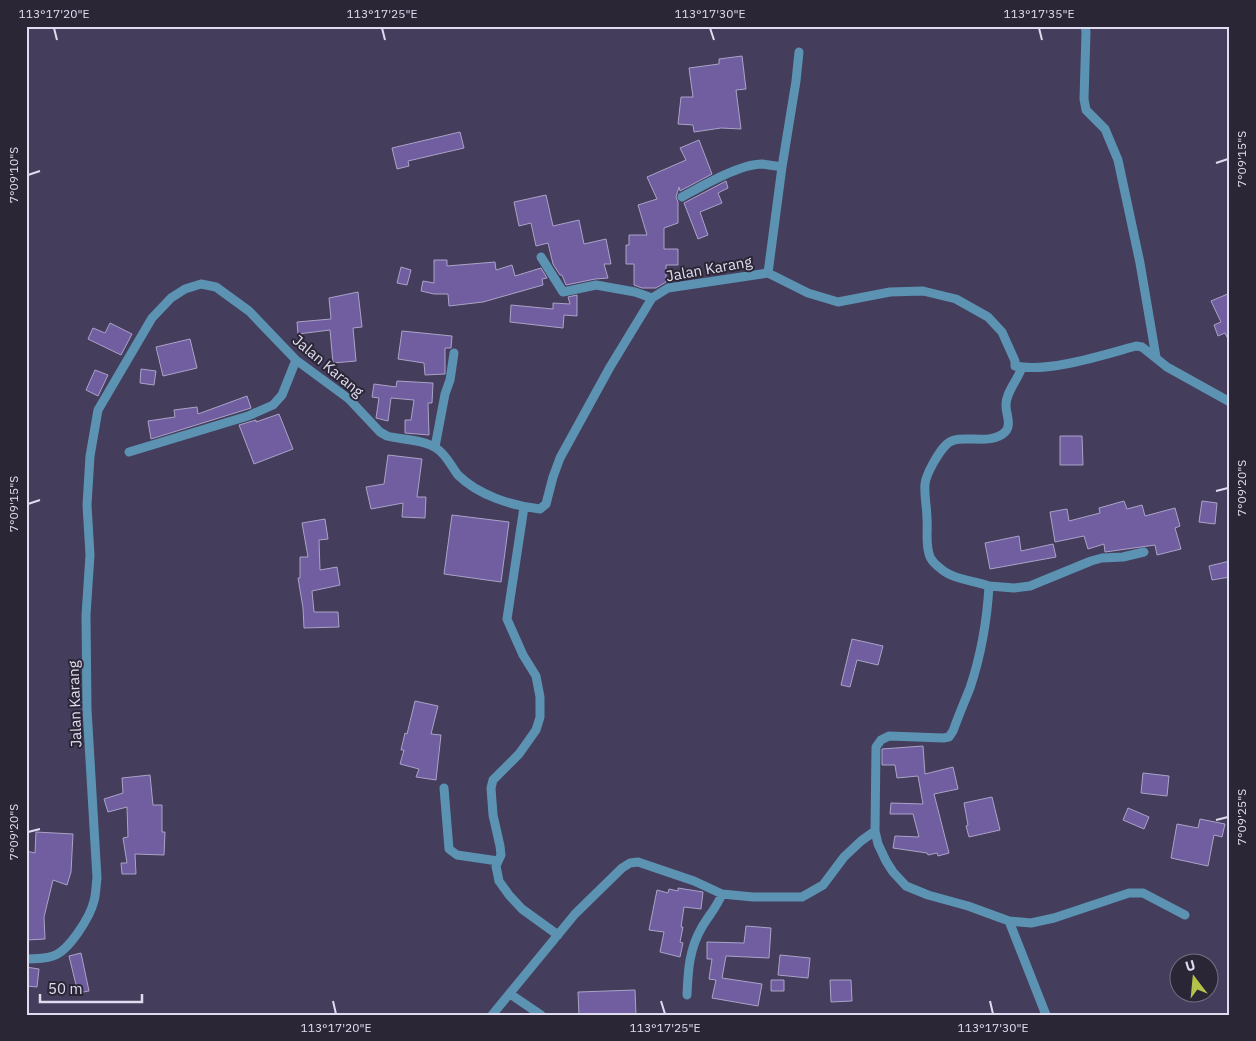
<svg xmlns="http://www.w3.org/2000/svg" width="1256" height="1041" font-family="'IBM Plex Sans',sans-serif">
	<style>
		.building { fill: #705ea0; stroke: #aba3c8 }
		.lines { fill: none; stroke-linecap: round; stroke-linejoin: round }
		.minor { stroke: #5d93b2; stroke-width: 9 }
		.ticks { fill: none; stroke: #e0dcf0; stroke-width: 2 }
		.labels { text-anchor: middle; stroke-width: 4; stroke-linejoin: round; paint-order: stroke }
		.street-label { font-size: 15px; fill: #e0dcf0; stroke: #2a2635 }
		.neatline { fill: none; stroke: #e0dcf0; stroke-width: 2 }
		.ticks-label { font-size: 12px; text-anchor: middle; fill: #e0dcf0 }
	</style>
	<rect width="100%" height="100%" fill="#443d5c"/>
	<!-- building -->
	<path class="building" d="M 742,56 L 746,89 L 736,90 L 741,129 L 721,128 L 694,132 L 693,125 L 678,124 L 681,97 L 693,97 L 689,68 L 719,64 L 719,59 Z
		M 460,132 L 464,148 L 408,161 L 409,166 L 397,169 L 392,148 Z
		M 699,140 L 712,174 L 680,191 L 679,187 L 676,197 L 678,202 L 678,223 L 664,228 L 664,249 L 678,249 L 678,265 L 666,265 L 666,282 L 656,288 L 642,288 L 634,285 L 634,264 L 626,264 L 626,245 L 629,245 L 629,235 L 647,235 L 638,205 L 657,199 L 647,177 L 686,160 L 680,148 Z
		M 726,181 L 728,188 L 718,193 L 722,203 L 700,212 L 708,235 L 698,239 L 684,203 Z
		M 546,195 L 553,226 L 579,220 L 584,244 L 606,239 L 611,264 L 604,264 L 608,278 L 595,279 L 566,285 L 562,275 L 560,275 L 553,264 L 548,243 L 536,246 L 531,223 L 519,226 L 514,202 Z
		M 434,260 L 447,260 L 447,266 L 495,262 L 496,270 L 512,265 L 515,276 L 541,268 L 547,278 L 542,279 L 543,285 L 483,302 L 449,306 L 448,294 L 434,294 L 421,291 L 423,281 L 434,283 Z
		M 401,267 L 411,270 L 407,285 L 397,283 Z
		M 358,292 L 362,327 L 353,328 L 356,361 L 333,363 L 330,330 L 298,334 L 297,322 L 331,319 L 329,298 Z
		M 1230,293 L 1230,343 L 1225,333 L 1218,336 L 1214,325 L 1221,322 L 1211,301 Z
		M 577,295 L 577,316 L 564,315 L 563,328 L 510,322 L 511,305 L 553,309 L 553,303 L 570,304 L 568,297 Z
		M 110,323 L 132,334 L 121,355 L 88,339 L 93,328 L 105,333 Z
		M 402,331 L 452,336 L 451,348 L 445,348 L 445,374 L 425,375 L 424,363 L 398,359 Z
		M 190,339 L 197,368 L 163,376 L 156,347 Z
		M 141,369 L 156,371 L 154,385 L 140,383 Z
		M 95,370 L 108,375 L 98,396 L 86,390 Z
		M 397,381 L 433,383 L 432,403 L 428,403 L 429,435 L 405,433 L 405,420 L 411,420 L 414,400 L 391,398 L 388,421 L 376,418 L 379,398 L 372,397 L 374,384 L 396,387 Z
		M 247,396 L 251,408 L 151,439 L 148,421 L 175,417 L 174,410 L 197,407 L 198,414 Z
		M 279,414 L 293,449 L 254,464 L 239,425 L 256,420 L 256,422 Z
		M 1060,436 L 1082,436 L 1083,465 L 1060,465 Z
		M 388,455 L 422,459 L 417,497 L 426,497 L 425,518 L 402,517 L 403,503 L 371,509 L 366,487 L 384,484 Z
		M 1124,501 L 1127,509 L 1142,505 L 1145,516 L 1175,508 L 1180,526 L 1175,528 L 1181,549 L 1157,555 L 1155,545 L 1105,552 L 1104,544 L 1088,549 L 1084,536 L 1055,542 L 1050,512 L 1067,509 L 1069,521 L 1100,513 L 1099,508 Z
		M 1202,501 L 1217,503 L 1215,524 L 1199,522 Z
		M 452,515 L 509,522 L 501,582 L 444,574 Z
		M 325,519 L 328,539 L 319,540 L 320,570 L 337,567 L 340,585 L 312,591 L 314,612 L 338,612 L 339,627 L 304,628 L 303,608 L 298,578 L 300,578 L 300,557 L 308,557 L 302,523 Z
		M 1019,536 L 1021,551 L 1053,544 L 1056,557 L 990,569 L 985,543 Z
		M 1230,561 L 1230,577 L 1212,580 L 1209,566 Z
		M 852,639 L 883,646 L 878,665 L 857,660 L 850,687 L 841,685 Z
		M 415,701 L 438,706 L 431,734 L 441,735 L 436,780 L 416,777 L 419,769 L 400,764 L 404,750 L 401,750 L 405,733 L 407,734 Z
		M 923,746 L 925,774 L 953,767 L 958,789 L 934,794 L 949,853 L 938,856 L 937,853 L 928,855 L 927,853 L 893,848 L 895,836 L 919,837 L 913,814 L 890,814 L 891,803 L 923,804 L 918,776 L 897,778 L 895,765 L 882,765 L 882,749 Z
		M 1143,773 L 1169,776 L 1167,796 L 1141,793 Z
		M 150,775 L 153,805 L 162,805 L 162,832 L 165,832 L 164,855 L 135,854 L 136,874 L 122,874 L 121,863 L 127,863 L 123,838 L 128,837 L 127,807 L 108,812 L 104,799 L 123,793 L 122,778 Z
		M 992,797 L 1000,830 L 969,837 L 966,826 L 968,825 L 964,803 Z
		M 1128,808 L 1149,817 L 1144,829 L 1123,820 Z
		M 1200,819 L 1225,824 L 1222,837 L 1214,835 L 1208,866 L 1171,858 L 1177,824 L 1198,828 Z
		M 36,832 L 73,834 L 71,872 L 67,885 L 53,880 L 44,917 L 45,939 L 26,940 L 26,851 L 35,853 Z
		M 678,888 L 703,892 L 701,909 L 684,907 L 681,927 L 683,927 L 680,942 L 683,943 L 680,957 L 660,952 L 664,932 L 649,930 L 657,890 L 668,893 L 669,889 L 678,891 Z
		M 746,926 L 771,928 L 769,958 L 726,956 L 722,978 L 762,984 L 758,1006 L 712,998 L 716,980 L 709,979 L 712,959 L 707,959 L 707,942 L 744,943 Z
		M 81,953 L 89,991 L 78,993 L 69,956 Z
		M 780,955 L 810,958 L 808,978 L 778,975 Z
		M 26,967 L 39,969 L 37,987 L 26,986 Z
		M 771,980 L 784,980 L 784,991 L 771,991 Z
		M 830,980 L 851,980 L 852,1001 L 831,1002 Z
		M 635,990 L 636,1015 L 579,1015 L 578,992 Z"/>
	<g class="lines">
		<!-- minor -->
		<path class="minor" d="M 1085,26 L 1086,32 L 1084,99 L 1086,110 L 1105,129 L 1118,160 L 1140,263 L 1156,357
			M 682,197 C 702,186 740,164 762,164 C 769,165 776,166 782,167
			M 541,257 L 563,292 L 596,285 L 635,292 L 652,298
			M 768,273 L 782,167 L 796,81 L 799,52
			M 1022,367 C 1018,380 1005,393 1006,406 C 1006,414 1012,425 1005,432 C 990,447 960,432 947,444 C 939,451 926,474 925,484 C 924,495 927,508 927,519 C 928,532 925,544 930,557 C 932,561 936,565 940,568 C 953,580 973,580 989,586 C 987,621 981,655 970,688 C 964,703 958,717 953,731 L 949,737 L 943,738 L 889,736 L 881,740 L 876,747 L 875,831 L 878,844 L 886,861 L 893,872 L 906,886 L 928,895 L 968,906 L 1009,921 L 1031,923 L 1054,918 L 1129,893 L 1143,893 L 1185,915
			M 435,447 L 445,394 L 450,380 L 454,353
			M 129,452 L 248,416 L 273,405 L 282,395 L 296,360
			M 524,507 L 507,619 L 523,655 L 536,676 L 540,697 L 540,717 L 536,730 L 519,754 L 493,780 L 491,788 L 493,815 L 500,846 L 501,855 L 496,866 L 499,881 L 509,895 L 522,909 L 558,935
			M 989,586 L 1014,588 L 1030,586 L 1091,561 L 1102,558 L 1123,557 L 1144,552
			M 444,788 L 449,849 L 457,855 L 498,861
			M 1009,921 L 1046,1015
			M 26,959 C 35,959 44,959 53,956 C 69,951 90,917 94,901 C 96,894 96,885 97,878 L 87,709 L 86,615 L 90,555 L 87,505 L 90,456 L 98,410 L 152,318 L 171,298 L 185,289 L 201,284 L 216,287 L 249,311 L 296,360 L 349,399 L 380,432 L 387,436 C 402,440 422,439 436,448 C 446,454 451,466 458,475 C 478,495 512,506 540,509 L 546,504 L 553,477 L 560,458 L 610,367 L 652,298 L 668,288 L 768,273 L 808,293 L 838,302 L 890,292 L 923,291 L 956,299 L 988,317 L 1002,332 L 1015,361 L 1015,366 C 1048,373 1103,355 1136,346 L 1142,347 L 1167,367 L 1230,402
			M 510,994 L 541,1015
			M 687,995 C 688,971 689,949 702,927 C 709,915 717,907 722,894
			M 492,1015 L 575,914 L 622,868 L 630,863 L 638,862 L 694,881 L 722,894 L 753,897 L 802,897 L 823,885 L 844,857 L 861,841 L 875,831"/>
	</g>
	<!-- ticks -->
	<path class="ticks" d="M 54,28 L 57,40M 382,28 L 385,40M 710,28 L 714,40M 1039,28 L 1042,40M 1216,163 L 1228,159M 28,175 L 40,171M 1216,491 L 1228,488M 28,504 L 40,500M 1216,820 L 1228,817M 28,832 L 40,829M 333,1001 L 336,1014M 661,1001 L 665,1014M 990,1001 L 993,1014"/>
	<g class="labels">
		<!-- street labels -->
		<g class="street-label">
			<text transform="translate(709 269) rotate(-10)" y="5">Jalan Karang</text>
			<text transform="translate(328 366) rotate(40)" y="5">Jalan Karang</text>
			<text transform="translate(75 704) rotate(-92)" y="5">Jalan Karang</text>
		</g>
	</g>
	<!-- border -->
	<rect width="1256" height="1041" fill="none" stroke="#2a2635" stroke-width="55"/>
	<!-- north arrow -->
	<g transform="translate(1194 978) rotate(344)"><circle r="24" fill="#2a2635" stroke="#736f80"/>
	<path d="M0-4L9 19L0 12L-9 19Z" fill="#b5c24a"/>
	<text y="-8" font-size="14" font-weight="bold" text-anchor="middle" fill="#e0dcf0">U</text>
	</g>
	<!-- scale -->
	<path d="M40 994v8h102v-8" fill="none" stroke="#e0dcf0" stroke-width="2.5"/>
	<text x="48" y="994" font-size="15" fill="#e0dcf0" stroke="#2a2635" stroke-width="4" paint-order="stroke">50 m</text>
	<rect x="28" y="28" width="1200" height="986" class="neatline"/>
	<g class="ticks-label">
		<text x="54" y="18">113°17'20"E</text>
		<text x="382" y="18">113°17'25"E</text>
		<text x="710" y="18">113°17'30"E</text>
		<text x="1039" y="18">113°17'35"E</text>
		<text transform="translate(1242 159) rotate(-90)" y="4">7°09'15"S</text>
		<text transform="translate(14 175) rotate(-90)" y="4">7°09'10"S</text>
		<text transform="translate(1242 488) rotate(-90)" y="4">7°09'20"S</text>
		<text transform="translate(14 504) rotate(-90)" y="4">7°09'15"S</text>
		<text transform="translate(1242 817) rotate(-90)" y="4">7°09'25"S</text>
		<text transform="translate(14 832) rotate(-90)" y="4">7°09'20"S</text>
		<text x="336" y="1032">113°17'20"E</text>
		<text x="665" y="1032">113°17'25"E</text>
		<text x="993" y="1032">113°17'30"E</text>
	</g>
</svg>
